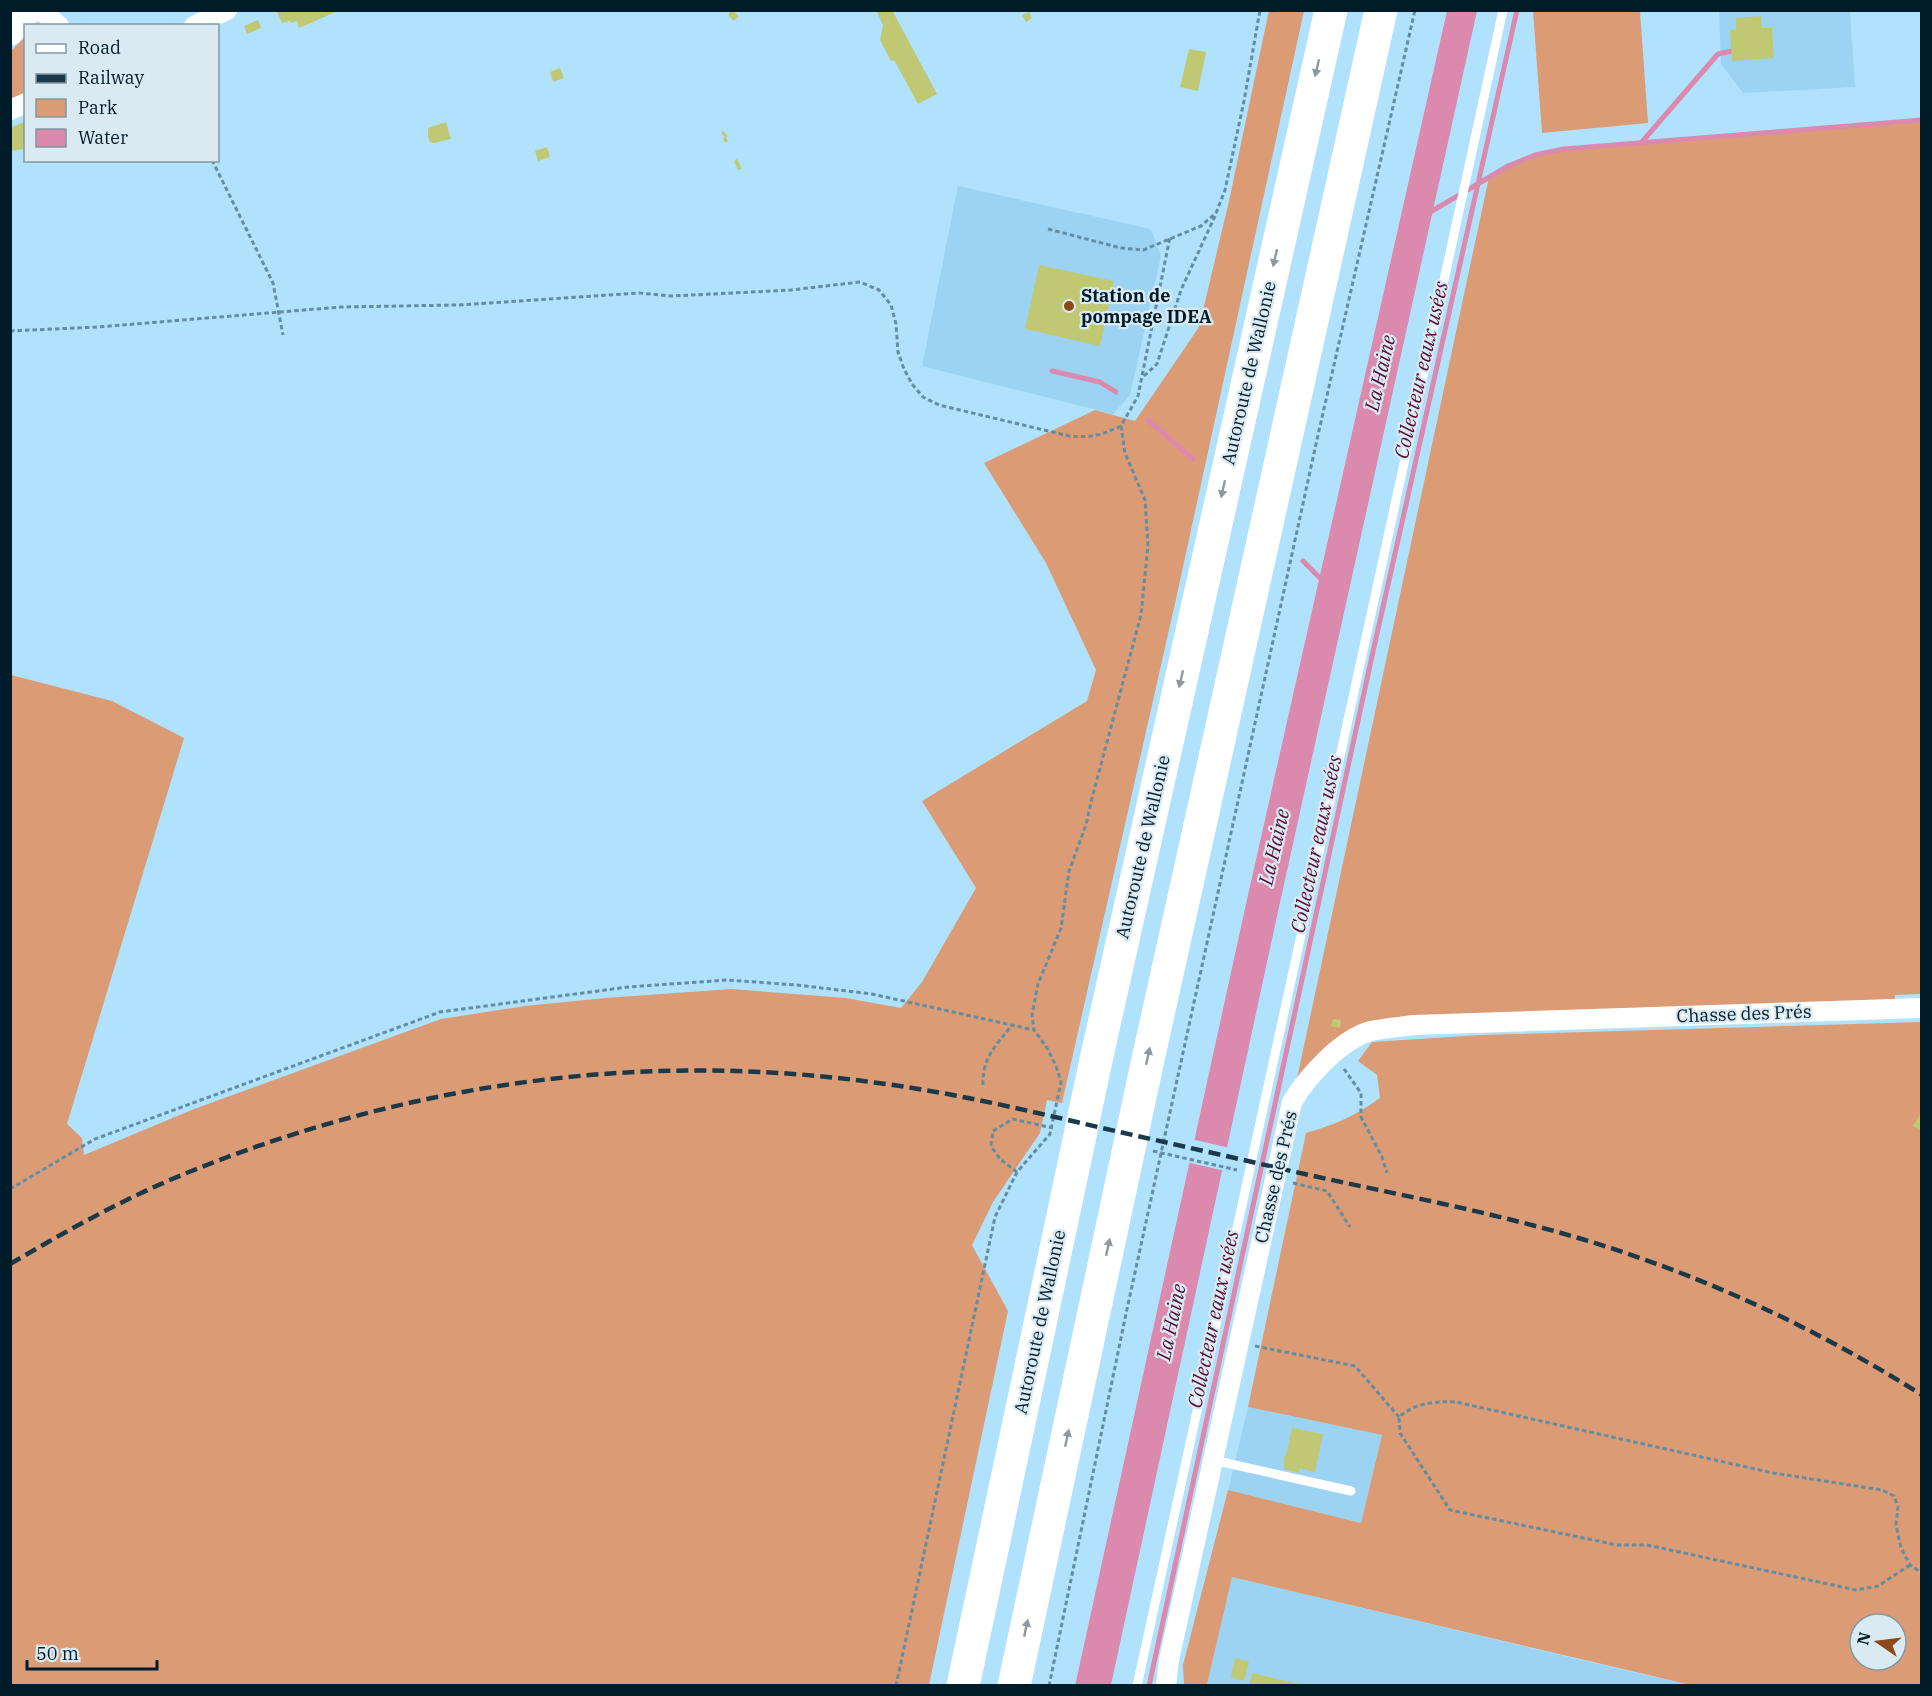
<svg xmlns="http://www.w3.org/2000/svg" width="1932" height="1696" font-family="'IBM Plex Serif',serif">
	<style>
		.built { fill: #9dd3f2 }
		.green { fill: #db9c75; fill-rule: evenodd }
		.water { fill: #db89ac }
		.pier { fill: #b0e2fe }
		.lines { fill: none; stroke-linecap: round; stroke-linejoin: round }
		.stream { stroke: #db89ac; stroke-width: 5 }
		.building { fill: #c1c873 }
		.path { stroke: #648da2; stroke-width: 3; stroke-dasharray: 4.5 3; stroke-linecap: butt }
		.service { stroke: #fff; stroke-width: 9 }
		.minor { stroke: #fff; stroke-width: 20 }
		.secondary { stroke: #fff; stroke-width: 27 }
		.motorway { stroke: #fff; stroke-width: 33 }
		.rail { stroke: #1b3949; stroke-width: 4.5; stroke-dasharray: 12 6; stroke-linecap: butt }
		.oneway { fill: #8d999f }
		.poi-dot { fill: #8c4a18; stroke: #daeaf3; stroke-width: 2 }
		.labels { text-anchor: middle; stroke-width: 4.5; stroke-linejoin: round; paint-order: stroke }
		.poi-label { font-size: 18px; font-weight: bold; fill: #011c29; stroke: #daeaf3; text-anchor: start }
		.street-label { font-size: 18px; fill: #011c29; stroke: #daeaf3 }
		.water-label { font-size: 20px; font-style: italic; fill: #560c34; stroke: #daeaf3 }
	</style>
	<rect width="100%" height="100%" fill="#b0e2fe"/>
	<!-- built -->
	<path class="built" d="M 1719,11 L 1850,11 L 1855,87 L 1743,93 L 1721,64 Z
		M 958,186 L 1151,229 L 1161,256 L 1130,395 L 1113,414 L 922,366 Z
		M 1248,1407 L 1382,1435 L 1361,1523 L 1228,1491 Z
		M 1232,1577 L 1623,1670 L 1691,1685 L 1207,1686 Z"/>
	<!-- green -->
	<path class="green" d="M 1269,10 L 1304,11 L 1176,599 L 1062,1103 L 1047,1100 L 1040,1133 L 993,1202 L 972,1245 L 1008,1311 L 929,1685 L 11,1685 L 11,675 L 112,701 L 184,738 L 67,1124 L 82,1138 L 84,1155 L 194,1109 L 441,1019 L 525,1006 L 605,998 L 731,989 L 846,998 L 901,1008 L 922,982 L 976,888 L 922,801 L 1087,701 L 1096,670 L 1046,563 L 984,463 L 1095,410 L 1135,421 L 1199,327 L 1229,201 Z
		M 1533,11 L 1640,11 L 1648,123 L 1542,133 Z
		M 25,37 L 25,96 L 11,103 L 11,51 Z
		M 1921,120 L 1921,994 L 1895,995 L 1895,1009 L 1369,1032 L 1292,1102 L 1489,177 C 1514,163 1537,155 1564,149 Z
		M 1921,1022 L 1921,1685 L 1691,1685 L 1232,1577 L 1207,1685 L 1184,1685 L 1183,1665 L 1228,1490 L 1361,1523 L 1382,1435 L 1248,1407 L 1306,1133 C 1334,1125 1357,1115 1380,1098 L 1377,1075 L 1358,1061 L 1372,1042 L 1480,1035 ZM 1860,1624 L 1896,1624 L 1896,1660 L 1860,1660 Z"/>
	<!-- water -->
	<path class="water" d="M 1447,11 L 1477,11 L 1277,916 L 1111,1685 L 1075,1686 L 1246,904 Z"/>
	<!-- pier -->
	<path class="pier" d="M 1191,1139 L 1230,1148 L 1225,1171 L 1186,1162 Z"/>
	<g class="lines">
		<!-- stream -->
		<path class="stream" d="M 1641,143 L 1718,54 L 1732,51
			M 1427,214 L 1508,166 L 1535,155 L 1564,149 L 1922,120
			M 1052,371 L 1100,382 L 1116,392
			M 1148,420 L 1193,459
			M 1303,561 L 1323,581
			M 1149,1686 L 1372,656 L 1517,10"/>
	</g>
	<!-- building -->
	<path class="building" d="M 280,10 L 340,10 L 299,28 L 297,21 L 291,23 L 290,21 L 282,23 L 277,12 Z
		M 733,10 L 739,17 L 733,21 L 728,14 Z
		M 876,10 L 892,10 L 937,94 L 918,104 L 894,60 L 891,61 L 880,40 L 883,25 Z
		M 1029,12 L 1032,18 L 1026,22 L 1022,15 Z
		M 1761,16 L 1762,28 L 1772,28 L 1774,58 L 1732,61 L 1730,30 L 1736,29 L 1736,18 Z
		M 258,20 L 261,28 L 247,34 L 244,26 Z
		M 1189,49 L 1206,52 L 1198,91 L 1180,87 Z
		M 560,68 L 564,78 L 553,82 L 550,72 Z
		M 26,121 L 26,149 L 10,151 L 10,128 Z
		M 446,122 L 451,139 L 434,143 L 430,142 L 428,137 L 435,135 L 428,137 L 428,128 Z
		M 723,131 L 728,136 L 726,137 L 728,141 L 725,143 L 723,138 L 725,137 L 721,133 Z
		M 547,147 L 550,157 L 538,161 L 535,151 Z
		M 737,159 L 742,169 L 738,170 L 734,161 Z
		M 1039,265 L 1114,281 L 1100,346 L 1025,329 Z
		M 1333,1019 L 1341,1020 L 1340,1028 L 1331,1026 Z
		M 1922,1111 L 1922,1131 L 1913,1126 Z
		M 1292,1428 L 1323,1434 L 1315,1472 L 1300,1468 L 1299,1473 L 1284,1469 L 1284,1456 L 1286,1456 Z
		M 1235,1658 L 1249,1662 L 1244,1681 L 1231,1677 Z
		M 1252,1673 L 1304,1685 L 1304,1686 L 1249,1686 Z"/>
	<g class="lines">
		<!-- path -->
		<path class="path" d="M 212,160 L 273,283 L 283,335
			M 1048,229 L 1121,248 L 1143,250 L 1201,226 L 1216,213 L 1225,190 L 1244,101 L 1260,10
			M 10,331 L 98,327 L 341,307 L 458,305 L 639,293 L 672,296 L 791,290 L 860,282 L 879,290 L 891,305 L 896,324 L 898,352 L 904,369 L 912,384 L 923,397 L 939,405 L 1069,436 C 1091,438 1102,435 1121,426
			M 1144,376 L 1157,364 L 1181,290 L 1215,216
			M 1344,1069 L 1361,1093 L 1361,1117 L 1382,1157 L 1387,1173
			M 983,1085 C 982,1057 996,1046 1012,1025
			M 1153,1151 L 1237,1170
			M 1017,1172 L 1000,1159 L 991,1146 L 993,1131 L 1013,1119 L 1053,1128
			M 1293,1183 L 1327,1191 L 1350,1227
			M 10,1189 L 95,1139 L 440,1012 L 628,987 L 727,980 L 797,985 L 872,994 L 1034,1030
			M 1255,1346 L 1355,1366 L 1399,1417
			M 1910,1565 L 1878,1586 L 1856,1590 L 1647,1545 L 1617,1545 L 1450,1510 L 1400,1433 L 1399,1417 C 1415,1403 1435,1401 1456,1402 L 1773,1473 L 1882,1490 L 1894,1496 L 1898,1507 L 1896,1525 L 1901,1548 L 1910,1565 L 1922,1573
			M 896,1686 L 995,1217 L 1017,1172 L 1050,1134 L 1061,1082 L 1056,1066 L 1047,1048 L 1034,1030 L 1032,1015 L 1038,984 L 1061,928 L 1069,871 L 1086,825 L 1092,798 L 1141,615 L 1148,545 L 1145,500 L 1125,453 L 1121,426 L 1138,396 L 1170,237
			M 1049,1686 L 1127,1309 L 1318,435 L 1415,10"/>
		<!-- service -->
		<path class="service" d="M 1213,1460 L 1351,1491
			M 1137,1686 L 1503,10"/>
		<!-- minor -->
		<path class="minor" d="M 41,10 L 59,26
			M 194,26 L 227,10
			M 10,110 L 26,103
			M 1166,1686 L 1169,1660 L 1292,1102 C 1307,1077 1341,1039 1371,1031 C 1385,1028 1400,1027 1414,1025 L 1922,1008"/>
		<!-- secondary -->
		<path class="secondary" d="M 10,32 L 29,10"/>
		<!-- motorway -->
		<path class="motorway" d="M 963,1686 L 1098,1051 L 1331,10
			M 1014,1686 L 1147,1064 L 1381,10"/>
		<!-- rail -->
		<path class="rail" d="M 10,1264 C 68,1230 127,1197 189,1172 C 409,1083 643,1050 878,1083 C 948,1092 1017,1108 1085,1124 C 1154,1140 1223,1155 1291,1171 C 1389,1193 1489,1211 1585,1240 C 1704,1276 1816,1328 1922,1395"/>
	</g>
	<!-- one-way arrows -->
	<defs><path id="oneway-solid" d="M-6-.8H1V-3.2L6.5 0L1 3.2V.8H-6Z" transform="scale(1.5)"/></defs>
	<g class="oneway">
		<use href="#oneway-solid" transform="translate(1317 68) rotate(103)"/>
		<use href="#oneway-solid" transform="translate(1275 258) rotate(103)"/>
		<use href="#oneway-solid" transform="translate(1223 489) rotate(103)"/>
		<use href="#oneway-solid" transform="translate(1181 679) rotate(103)"/>
		<use href="#oneway-solid" transform="translate(1148 1056) rotate(-78)"/>
		<use href="#oneway-solid" transform="translate(1108 1247) rotate(-78)"/>
		<use href="#oneway-solid" transform="translate(1067 1438) rotate(-78)"/>
		<use href="#oneway-solid" transform="translate(1026 1628) rotate(-78)"/>
	</g>
	<!-- markers -->
	<circle class="poi-dot" cx="1069" cy="306" r="6"/>
	<g class="labels">
		<!-- poi labels -->
		<g class="poi-label">
			<text x="1081" y="302">Station de<tspan x="1081" dy="21">pompage IDEA</tspan></text>
		</g>
		<!-- street labels -->
		<g class="street-label">
			<text transform="translate(1249 373) rotate(-77)" y="6">Autoroute de Wallonie</text>
			<text transform="translate(1143 847) rotate(-77)" y="6">Autoroute de Wallonie</text>
			<text transform="translate(1744 1014) rotate(-2)" y="6">Chasse des Prés</text>
			<text transform="translate(1276 1177) rotate(-77)" y="6">Chasse des Prés</text>
			<text transform="translate(1040 1322) rotate(-78)" y="6">Autoroute de Wallonie</text>
		</g>
		<!-- water labels -->
		<g class="water-label">
			<text transform="translate(1421 370) rotate(-77)" y="7">Collecteur eaux usées</text>
			<text transform="translate(1380 373) rotate(-77)" y="7">La Haine</text>
			<text transform="translate(1316 844) rotate(-78)" y="7">Collecteur eaux usées</text>
			<text transform="translate(1274 847) rotate(-77)" y="7">La Haine</text>
			<text transform="translate(1213 1319) rotate(-78)" y="7">Collecteur eaux usées</text>
			<text transform="translate(1171 1322) rotate(-78)" y="7">La Haine</text>
		</g>
	</g>
	<!-- border -->
	<rect width="1932" height="1696" fill="none" stroke="#011c29" stroke-width="24"/>
	<!-- legend -->
	<rect x="24" y="24" width="195" height="138" fill="#daeaf3" stroke="#8398a2" stroke-width="1.5"/>
	<rect x="36" y="44" width="30" height="9" fill="#ffffff" stroke="#8398a2" stroke-width="1.5"/>
	<text x="78" y="54" font-size="18" fill="#011c29">Road</text>
	<rect x="36" y="74" width="30" height="9" fill="#1b3949" stroke="#8398a2" stroke-width="1.5"/>
	<text x="78" y="84" font-size="18" fill="#011c29">Railway</text>
	<rect x="36" y="99" width="30" height="18" fill="#db9c75" stroke="#8398a2" stroke-width="1.5"/>
	<text x="78" y="114" font-size="18" fill="#011c29">Park</text>
	<rect x="36" y="129" width="30" height="18" fill="#db89ac" stroke="#8398a2" stroke-width="1.5"/>
	<text x="78" y="144" font-size="18" fill="#011c29">Water</text>
	<!-- north arrow -->
	<g transform="translate(1878 1642) rotate(284)"><circle r="28" fill="#daeaf3" stroke="#8398a2" stroke-width="1.5"/>
	<path d="M0-4.5L10 22L0 15L-10 22Z" fill="#8c4a18"/>
	<text y="-9" font-size="16" font-weight="bold" text-anchor="middle" fill="#011c29">N</text>
	</g>
	<!-- scale -->
	<path d="M27 1660v9h130v-9" fill="none" stroke="#011c29" stroke-width="3"/>
	<text x="36" y="1660" font-size="18" fill="#011c29" stroke="#daeaf3" stroke-width="4.5" paint-order="stroke">50 m</text>
</svg>
